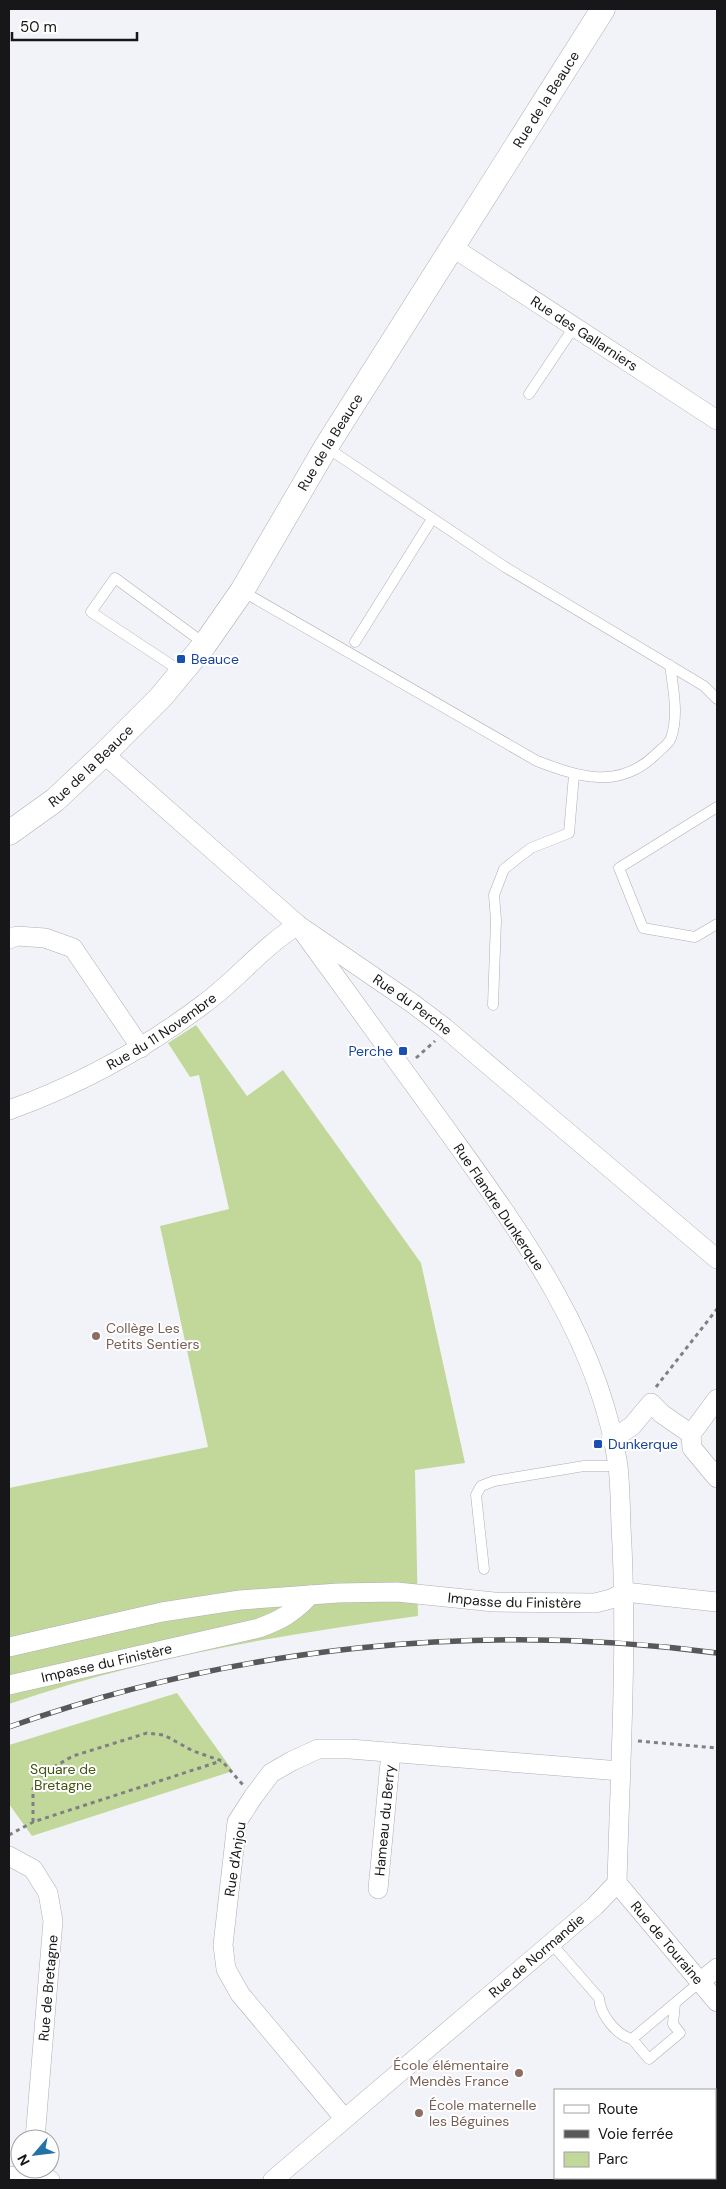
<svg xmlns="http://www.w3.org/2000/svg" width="726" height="2189" font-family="'DM Sans',sans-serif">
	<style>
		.green { fill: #c2d89b }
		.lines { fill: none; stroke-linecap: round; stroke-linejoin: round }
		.service-casing { stroke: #adafb4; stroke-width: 11 }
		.minor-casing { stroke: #adafb4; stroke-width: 20 }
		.tertiary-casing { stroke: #adafb4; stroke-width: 25 }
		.path { stroke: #808084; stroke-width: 3; stroke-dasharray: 4 4; stroke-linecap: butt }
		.service { stroke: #fff; stroke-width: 10 }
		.minor { stroke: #fff; stroke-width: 19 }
		.tertiary { stroke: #fff; stroke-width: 24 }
		.rail-casing { stroke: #58585b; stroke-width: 5.5 }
		.rail { stroke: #fff; stroke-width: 4; stroke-dasharray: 11; stroke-linecap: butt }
		.transit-dot { fill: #1a4fb4; stroke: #fff; stroke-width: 2 }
		.education-dot { fill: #8d6e63; stroke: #fff; stroke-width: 2 }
		.labels { text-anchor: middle; stroke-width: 4; stroke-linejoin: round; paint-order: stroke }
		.street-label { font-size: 14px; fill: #171719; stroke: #fff }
		.transit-label { font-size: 14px; fill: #164399; stroke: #fff; text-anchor: start }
		.education-label { font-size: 14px; fill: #785e54; stroke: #fff; text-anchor: start }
		.park-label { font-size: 14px; fill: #435611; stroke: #fff }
	</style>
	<rect width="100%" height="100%" fill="#f2f3f8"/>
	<!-- green -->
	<path class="green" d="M 196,1025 L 247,1096 L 283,1070 L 421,1263 L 465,1463 L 415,1470 L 418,1616 C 279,1635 142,1658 9,1704 L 9,1488 L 208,1447 L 160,1226 L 229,1209 L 199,1075 L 190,1077 L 168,1043 Z
		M 177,1693 L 233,1771 L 32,1836 L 9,1804 L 9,1745 Z"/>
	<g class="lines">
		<!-- service casing -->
		<g class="service-casing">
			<path id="service" d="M 529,394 L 574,327
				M 326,447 L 505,567 L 704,686 L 717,699
				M 242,591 L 537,761 C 579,777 619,790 655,755 C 660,750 669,744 671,738 C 679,715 673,688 670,665
				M 355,642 L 432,519
				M 182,672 L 91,612 L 115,578 L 205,644
				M 717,807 L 619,868 L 643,928 L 695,937 L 717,924
				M 493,1005 L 496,920 L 494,895 L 504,869 L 531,848 L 569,833 L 574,775
				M 484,1569 L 476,1495 L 481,1486 L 494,1481 L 584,1466 L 618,1466
				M 551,1943 L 599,1998 C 600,2014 616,2035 632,2039 L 700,1982
				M 632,2039 L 649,2059 L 680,2033 L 673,2024 L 675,2003"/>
		</g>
		<!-- minor casing -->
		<g class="minor-casing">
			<g id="minor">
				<path id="s1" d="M 452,247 L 717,420"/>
				<path id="s2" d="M 104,754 L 298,925 L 412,1003 L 445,1028 L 717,1259"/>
				<path d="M 9,939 L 17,936 L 45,938 L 73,948 L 141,1048"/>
				<path id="s3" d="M 9,1110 C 79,1085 146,1048 205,1003 C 238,979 263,946 298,925"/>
				<path d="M 717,1399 L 691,1434 L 692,1448 L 717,1478"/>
				<path d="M 611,1440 L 632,1426 L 651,1403 L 662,1414 L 691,1434"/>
				<path id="s4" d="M 9,1647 L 162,1612 L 240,1600 L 338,1593 L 397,1592 L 494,1602 L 595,1603 L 611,1599 L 624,1592 L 717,1602"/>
				<path id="s5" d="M 9,1685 L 259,1628 C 281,1620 295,1612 310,1595"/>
				<path d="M 9,1856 L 33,1869 L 48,1893 L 53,1921 L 35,2139"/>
				<path id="s6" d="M 617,1883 L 717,2002"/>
				<path id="s7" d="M 378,1889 L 391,1752"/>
				<path d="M 700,1982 L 717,1968"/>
				<path d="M 344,2118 L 240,1994 L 226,1969 L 223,1945 L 237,1822 L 253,1797 L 271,1773 L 292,1761 L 318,1749 L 350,1749 L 620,1771"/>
				<path d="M 9,2176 L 50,2180"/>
				<path id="s8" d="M 273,2180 L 595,1906 L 617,1883 C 620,1771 627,1658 622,1545 C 620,1519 621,1492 618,1466 C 600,1338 517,1228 444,1126 C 396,1059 347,992 298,925"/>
			</g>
		</g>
		<!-- tertiary casing -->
		<g class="tertiary-casing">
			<g id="tertiary">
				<path id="s9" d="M 9,833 L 55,800 L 104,754 L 161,697 L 205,644 L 242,591 L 326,447 L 603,9"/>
			</g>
		</g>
		<!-- path -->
		<path class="path" d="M 416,1058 L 435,1041
			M 656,1387 L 717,1309
			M 638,1741 L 717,1748
			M 33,1822 L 33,1789 L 43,1773 L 73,1756 L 147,1733 L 164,1735 L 193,1751 L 222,1761 L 243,1785
			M 9,1835 L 33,1822 L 221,1761"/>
		<!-- service -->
		<use href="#service" class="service"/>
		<!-- minor -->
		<use href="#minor" class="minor"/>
		<!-- tertiary -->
		<use href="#tertiary" class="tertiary"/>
		<!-- rail casing -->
		<g class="rail-casing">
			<path id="rail" d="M 9,1727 C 235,1647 479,1621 717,1653"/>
		</g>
		<!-- rail -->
		<use href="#rail" class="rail"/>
	</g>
	<!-- markers -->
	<g class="transit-dot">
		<rect x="176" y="654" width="10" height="10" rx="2.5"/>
		<rect x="398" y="1046" width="10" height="10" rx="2.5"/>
		<rect x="593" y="1439" width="10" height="10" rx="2.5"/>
	</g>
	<g class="education-dot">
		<circle cx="96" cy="1336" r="5"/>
		<circle cx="519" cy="2073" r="5"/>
		<circle cx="419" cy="2113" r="5"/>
	</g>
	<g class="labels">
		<!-- street labels -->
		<g class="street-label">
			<text dy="5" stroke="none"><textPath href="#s9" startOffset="916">Rue de la Beauce</textPath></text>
			<text dy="5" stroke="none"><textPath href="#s1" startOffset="158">Rue des Gallarniers</textPath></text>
			<text dy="5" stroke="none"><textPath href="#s9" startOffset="511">Rue de la Beauce</textPath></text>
			<text dy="5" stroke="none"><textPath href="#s9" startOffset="106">Rue de la Beauce</textPath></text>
			<text dy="5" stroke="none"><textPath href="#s2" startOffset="398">Rue du Perche</textPath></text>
			<text dy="5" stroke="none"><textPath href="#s3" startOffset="172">Rue du 11 Novembre</textPath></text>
			<text transform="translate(499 1207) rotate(56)" y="5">Rue Flandre Dunkerque</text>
			<text dy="5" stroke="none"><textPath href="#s4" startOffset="511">Impasse du Finistère</textPath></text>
			<text dy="5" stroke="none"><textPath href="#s5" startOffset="100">Impasse du Finistère</textPath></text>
			<text dy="5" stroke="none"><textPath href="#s7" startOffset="69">Hameau du Berry</textPath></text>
			<text transform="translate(235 1859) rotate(-81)" y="5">Rue d'Anjou</text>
			<text dy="5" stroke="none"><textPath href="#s6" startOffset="78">Rue de Touraine</textPath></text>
			<text dy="5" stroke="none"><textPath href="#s8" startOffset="346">Rue de Normandie</textPath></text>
			<text transform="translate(48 1988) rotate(-85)" y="5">Rue de Bretagne</text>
		</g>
		<!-- transit labels -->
		<g class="transit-label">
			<text x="191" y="664">Beauce</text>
			<text x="393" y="1056" text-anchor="end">Perche</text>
			<text x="608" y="1449">Dunkerque</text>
		</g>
		<!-- education labels -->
		<g class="education-label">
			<text x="106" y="1333">Collège Les<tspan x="106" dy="16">Petits Sentiers</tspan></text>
			<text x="509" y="2070" text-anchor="end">École élémentaire<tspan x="509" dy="16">Mendès France</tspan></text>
			<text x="429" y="2110">École maternelle<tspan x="429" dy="16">les Béguines</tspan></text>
		</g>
		<!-- park labels -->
		<g class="park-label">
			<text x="63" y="1774">Square de<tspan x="63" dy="16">Bretagne</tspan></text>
		</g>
	</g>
	<!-- border -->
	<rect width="726" height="2189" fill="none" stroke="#171719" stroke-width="20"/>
	<!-- legend -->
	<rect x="554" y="2089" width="162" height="90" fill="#ffffff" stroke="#a2a2a3"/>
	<rect x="564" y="2105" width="25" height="8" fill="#ffffff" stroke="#a2a2a3"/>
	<text x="598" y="2114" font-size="15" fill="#171719">Route</text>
	<rect x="564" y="2130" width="25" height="8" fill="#58585b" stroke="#a2a2a3"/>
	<text x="598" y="2139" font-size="15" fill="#171719">Voie ferrée</text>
	<rect x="564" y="2152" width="25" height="15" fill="#c2d89b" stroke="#a2a2a3"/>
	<text x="598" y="2164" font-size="15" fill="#171719">Parc</text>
	<!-- north arrow -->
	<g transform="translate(35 2154) rotate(242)"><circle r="24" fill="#ffffff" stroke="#a2a2a3"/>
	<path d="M0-4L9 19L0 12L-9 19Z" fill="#2374a5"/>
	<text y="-8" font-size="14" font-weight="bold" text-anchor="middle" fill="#171719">N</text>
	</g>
	<!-- scale -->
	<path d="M12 32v8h125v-8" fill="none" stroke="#171719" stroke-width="2.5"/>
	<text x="20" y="32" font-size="15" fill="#171719" stroke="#ffffff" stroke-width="4" paint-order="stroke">50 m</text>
</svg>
